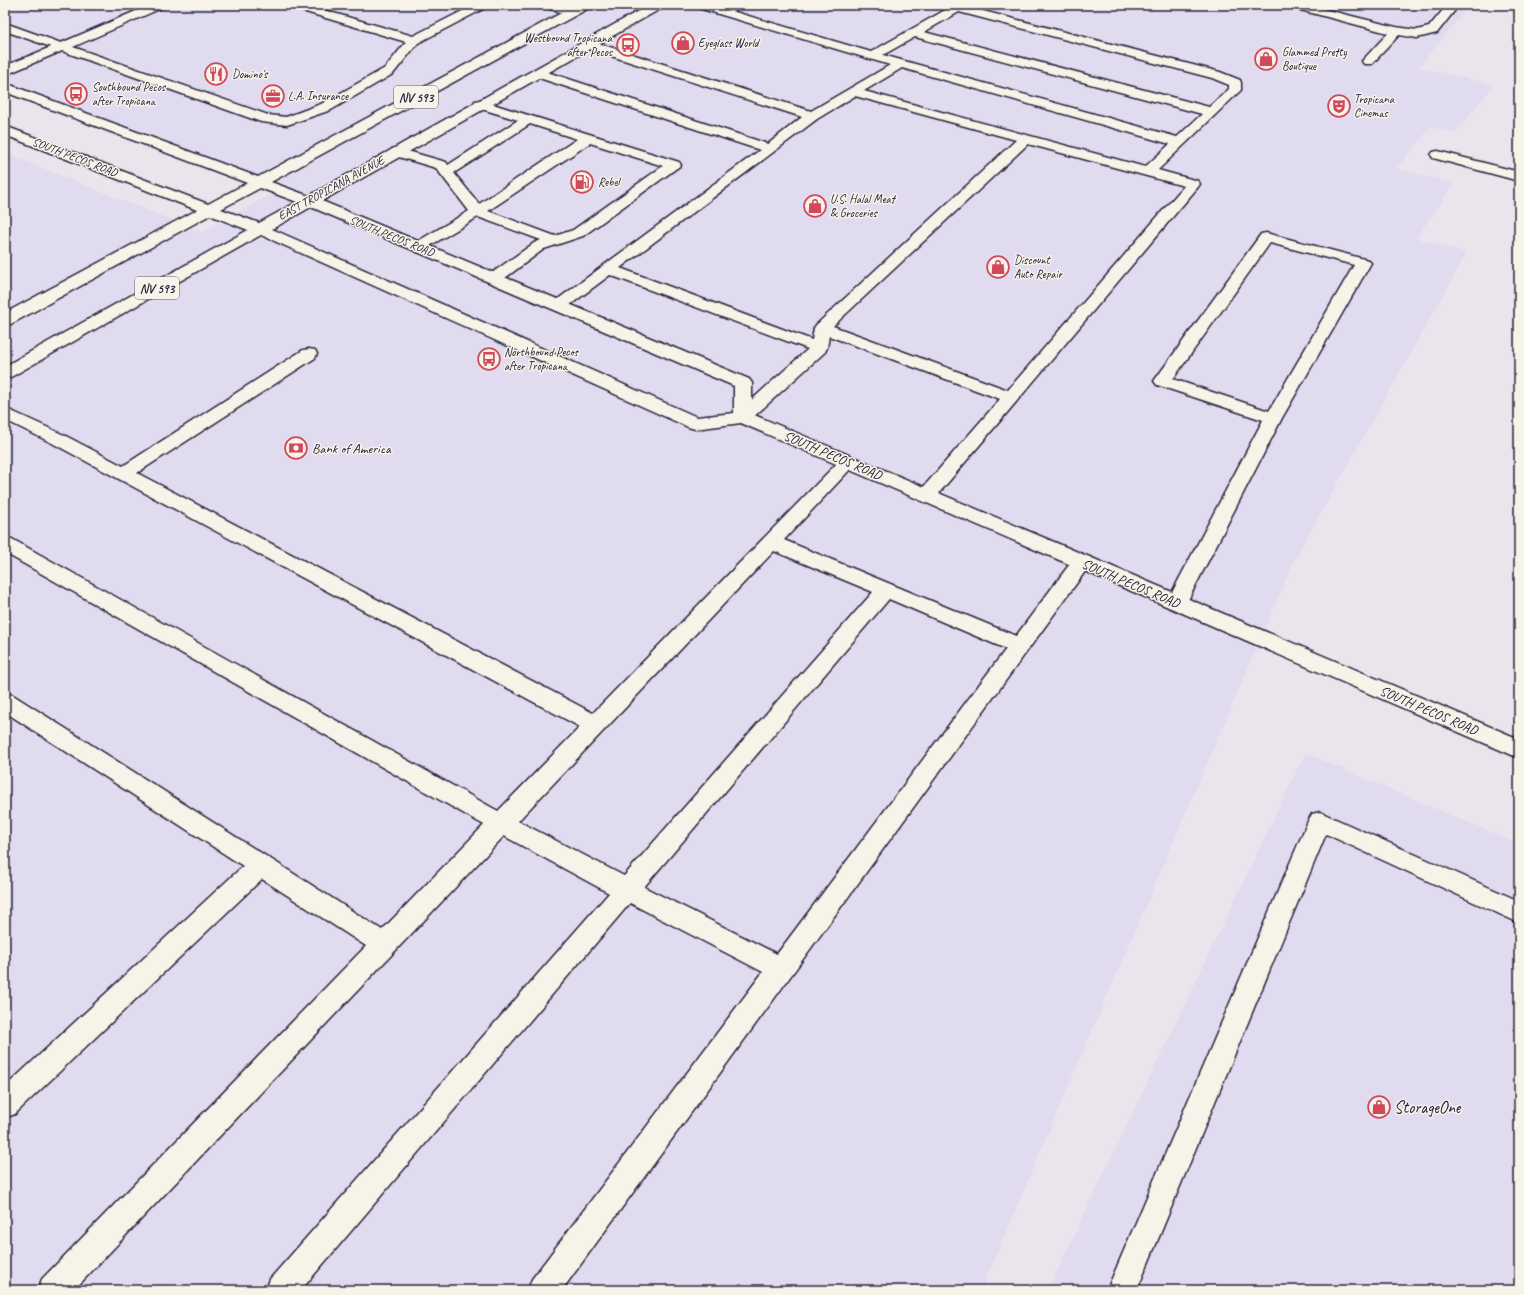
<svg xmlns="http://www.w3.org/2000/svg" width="1524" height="1295" font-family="Caveat,sans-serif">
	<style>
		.built { fill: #e1dbef }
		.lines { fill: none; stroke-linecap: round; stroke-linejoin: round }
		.lane-casing { stroke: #22223b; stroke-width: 3 }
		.street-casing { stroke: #22223b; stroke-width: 3 }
		.primary-casing { stroke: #22223b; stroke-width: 3 }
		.lane { fill: #f7f3e8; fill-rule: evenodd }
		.street { fill: #f7f3e8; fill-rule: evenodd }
		.primary { fill: #f7f3e8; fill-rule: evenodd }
		.labels { text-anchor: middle; stroke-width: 3; stroke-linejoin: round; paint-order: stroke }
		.far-poi-label { font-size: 12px; fill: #22223b; stroke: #f7f3e8; text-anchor: start }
		.far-street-label { font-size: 12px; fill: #22223b; stroke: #f7f3e8 }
		.shield { fill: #f7f3e8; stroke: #62616f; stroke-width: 1 }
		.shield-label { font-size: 13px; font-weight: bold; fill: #22223b }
		.poi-label { font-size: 14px; fill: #22223b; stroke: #f7f3e8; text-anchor: start }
		.street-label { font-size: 14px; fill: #22223b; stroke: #f7f3e8 }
		.near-poi-label { font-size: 17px; fill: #22223b; stroke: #f7f3e8; text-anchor: start }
	</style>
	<rect width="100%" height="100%" fill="#eae5ec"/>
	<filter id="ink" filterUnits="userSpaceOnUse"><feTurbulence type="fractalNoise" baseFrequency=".025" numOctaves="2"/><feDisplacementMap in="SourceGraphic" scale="8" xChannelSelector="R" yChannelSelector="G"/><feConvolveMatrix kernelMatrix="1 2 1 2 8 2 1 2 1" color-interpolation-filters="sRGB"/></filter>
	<g filter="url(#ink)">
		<!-- built -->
		<path class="built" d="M 5,5 L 1470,5 L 1419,67 L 1494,85 L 1455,133 L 1431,127 L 1397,168 L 1454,184 L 1416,238 L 1467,253 L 1294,561 L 981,1290 L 5,1290 L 5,153 L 202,232 L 280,189 L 5,87 Z
			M 1305,753 L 1519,844 L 1519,1290 L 1048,1290 Z"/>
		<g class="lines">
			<!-- lane casing -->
			<g class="lane-casing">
				<path id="lane" d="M 150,5 L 166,5 L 164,7 L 73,47 L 268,115 L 286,117 L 321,104 L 385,68 L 406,42 L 289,7 L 287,5 L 306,5 L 413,36 L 474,5 L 489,5 L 487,7 L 418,43 L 393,74 L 331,110 L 287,125 L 261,122 L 62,51 L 5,75 L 5,66 L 51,47 L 5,31 L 5,23 L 61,43 Z
					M 542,5 C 553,5 571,3 579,12 L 577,14 L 573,16 L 544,7 Z
					M 693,5 L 711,5 L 871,52 L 947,9 L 940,7 L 938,5 L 960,5 L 1220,72 L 1240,80 L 1241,83 L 1241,90 L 1158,170 L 1198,181 L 1200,184 L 1198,187 L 934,499 L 927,501 L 920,499 L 918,495 L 920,491 L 1000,399 L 829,336 L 827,348 L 825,352 L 749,421 L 743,422 L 737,421 L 734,417 L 737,413 L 808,349 L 610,275 L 566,308 L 560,310 L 554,308 L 552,305 L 554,302 L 760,150 L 533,76 L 531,73 L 533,70 L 541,70 L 768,144 L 802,117 L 583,47 L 581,44 L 583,41 L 591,41 L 811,111 L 890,65 L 695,7 ZM 959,12 L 1212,78 L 1229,85 L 1229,89 L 1209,107 L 924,32 ZM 915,37 L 1202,114 L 1177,137 L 883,55 ZM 902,68 L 1170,144 L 1145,167 L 864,91 ZM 855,96 L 1016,140 L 816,325 L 814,328 L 812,340 L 620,268 L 817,119 ZM 1028,144 L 1184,186 L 1008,390 L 833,326 Z
					M 1287,5 L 1307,5 L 1396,27 L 1417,30 L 1429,27 L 1447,5 L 1459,5 L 1437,33 L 1417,38 L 1399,35 L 1372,64 L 1364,64 L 1362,61 L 1388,33 L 1289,7 Z
					M 480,100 L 679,162 L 681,165 L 583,236 L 544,249 L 501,281 L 495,283 L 489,281 L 487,278 L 489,275 L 534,243 L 541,240 L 478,217 L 423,250 L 418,252 L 413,250 L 410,247 L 413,244 L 469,211 L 436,168 L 392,155 L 390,152 L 392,149 L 397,148 L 446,162 L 448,165 L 518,120 L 475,107 L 473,104 L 475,101 ZM 530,124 L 577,139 L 479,204 L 454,173 ZM 590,143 L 663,166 L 573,230 L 555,236 L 488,211 Z
					M 1266,233 L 1368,260 L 1371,263 L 1282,418 L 1187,602 L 1184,607 L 1177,609 L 1170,607 L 1167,602 L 1263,420 L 1157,385 L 1154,381 L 1261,234 ZM 1270,243 L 1354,265 L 1269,411 L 1173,379 Z
					M 309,349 L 315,350 L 317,354 L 315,358 L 137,473 L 593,713 L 842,458 L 848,456 L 854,458 L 857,462 L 784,540 L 1016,636 L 1075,557 L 1082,555 L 1089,557 L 1092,562 L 562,1290 L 528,1290 L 532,1279 L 763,972 L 630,903 L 301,1290 L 266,1290 L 270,1279 L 609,893 L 504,836 L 74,1290 L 38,1290 L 42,1279 L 366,946 L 262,879 L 15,1114 L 5,1118 L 5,1087 L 243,866 L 5,712 L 5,693 L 13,695 L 382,930 L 484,825 L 5,553 L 5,537 L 12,539 L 498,811 L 580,727 L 52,443 L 5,420 L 5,408 L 64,435 L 123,466 L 303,350 ZM 774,551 L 873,592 L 624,876 L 518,821 ZM 889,599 L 1006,649 L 777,954 L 644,887 Z
					M 1320,812 L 1519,901 L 1519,923 L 1326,834 L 1137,1290 L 1107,1290 L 1308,821 L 1312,814 Z"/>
			</g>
			<!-- street casing -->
			<g class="street-casing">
				<path id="street" d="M 1438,151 L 1519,172 L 1519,181 L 1433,158 L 1431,155 L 1433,152 Z"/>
			</g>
			<!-- primary casing -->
			<g class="primary-casing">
				<path id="primary" d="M 576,5 L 591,5 L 589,8 L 271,182 L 309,196 L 649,5 L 664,5 L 662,8 L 322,201 L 749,379 L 752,383 L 752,414 L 1519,739 L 1519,758 L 741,423 L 695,429 L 688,427 L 261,235 L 11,377 L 5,378 L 5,366 L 248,230 L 210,215 L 11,324 L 5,325 L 5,313 L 197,210 L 5,135 L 5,126 L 208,204 L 247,183 L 5,92 L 5,83 L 258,177 ZM 260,188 L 297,202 L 259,223 L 221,209 ZM 311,207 L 734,386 L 734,413 L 697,417 L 272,229 Z"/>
			</g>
			<!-- lane -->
			<use href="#lane" class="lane"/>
			<!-- street -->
			<use href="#street" class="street"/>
			<!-- primary -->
			<use href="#primary" class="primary"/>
		</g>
	</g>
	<!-- icons -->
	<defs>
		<g id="shop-ring" transform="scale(1.15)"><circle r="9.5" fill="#f7f3e8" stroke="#d1495b" stroke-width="1.5"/><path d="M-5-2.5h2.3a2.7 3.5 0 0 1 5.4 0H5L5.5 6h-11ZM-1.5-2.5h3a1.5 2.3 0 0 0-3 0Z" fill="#d1495b"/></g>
		<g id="bus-ring" transform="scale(1.15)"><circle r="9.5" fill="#f7f3e8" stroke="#d1495b" stroke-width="1.5"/><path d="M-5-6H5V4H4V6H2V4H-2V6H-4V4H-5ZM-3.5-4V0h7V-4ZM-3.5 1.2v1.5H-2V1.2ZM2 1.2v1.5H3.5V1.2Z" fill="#d1495b"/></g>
		<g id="restaurant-ring" transform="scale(1.15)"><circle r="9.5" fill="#f7f3e8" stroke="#d1495b" stroke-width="1.5"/><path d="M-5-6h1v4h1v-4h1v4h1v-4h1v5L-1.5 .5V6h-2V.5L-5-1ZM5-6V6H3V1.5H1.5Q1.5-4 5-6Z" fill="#d1495b"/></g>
		<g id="office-ring" transform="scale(1.15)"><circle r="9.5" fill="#f7f3e8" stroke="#d1495b" stroke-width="1.5"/><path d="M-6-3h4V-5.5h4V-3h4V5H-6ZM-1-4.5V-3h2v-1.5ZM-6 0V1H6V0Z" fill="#d1495b"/></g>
		<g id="theatre-ring" transform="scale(1.15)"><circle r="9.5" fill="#f7f3e8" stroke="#d1495b" stroke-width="1.5"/><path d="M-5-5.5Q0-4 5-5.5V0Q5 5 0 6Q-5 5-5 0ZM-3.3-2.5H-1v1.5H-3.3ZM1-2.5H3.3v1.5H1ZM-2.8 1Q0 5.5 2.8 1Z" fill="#d1495b"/></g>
		<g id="fuel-ring" transform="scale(1.15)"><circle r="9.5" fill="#f7f3e8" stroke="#d1495b" stroke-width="1.5"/><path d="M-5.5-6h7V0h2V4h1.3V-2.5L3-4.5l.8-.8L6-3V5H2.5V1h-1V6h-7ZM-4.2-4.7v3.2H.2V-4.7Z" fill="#d1495b"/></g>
		<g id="bank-ring" transform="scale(1.15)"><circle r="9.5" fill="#f7f3e8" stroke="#d1495b" stroke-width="1.5"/><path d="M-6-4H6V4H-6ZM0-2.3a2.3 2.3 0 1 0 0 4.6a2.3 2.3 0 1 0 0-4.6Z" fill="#d1495b"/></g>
	</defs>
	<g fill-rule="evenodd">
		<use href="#shop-ring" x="683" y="43"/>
		<use href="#bus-ring" x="628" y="45"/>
		<use href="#shop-ring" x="1266" y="59"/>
		<use href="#restaurant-ring" x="216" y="74"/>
		<use href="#bus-ring" x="76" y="94"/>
		<use href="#office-ring" x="273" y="96"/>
		<use href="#theatre-ring" x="1339" y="106"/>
		<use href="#fuel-ring" x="582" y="182"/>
		<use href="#shop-ring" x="815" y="206"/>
		<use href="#shop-ring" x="998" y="267"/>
		<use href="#bus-ring" x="489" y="359"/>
		<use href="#bank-ring" x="296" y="448"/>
		<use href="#shop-ring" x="1379" y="1107"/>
	</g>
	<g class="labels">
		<!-- far-poi labels -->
		<g class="far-poi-label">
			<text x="612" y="42" text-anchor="end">Westbound Tropicana<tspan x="612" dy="14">after Pecos</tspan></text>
			<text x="698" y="47">Eyeglass World</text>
			<text x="1282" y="56">Glammed Pretty<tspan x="1282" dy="14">Boutique</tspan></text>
			<text x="232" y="78">Domino's</text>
			<text x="92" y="91">Southbound Pecos<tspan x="92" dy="14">after Tropicana</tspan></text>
			<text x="288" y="100">L.A. Insurance</text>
			<text x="1354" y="103">Tropicana<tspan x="1354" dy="14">Cinemas</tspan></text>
			<text x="598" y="186">Rebel</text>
			<text x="830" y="203">U.S. Halal Meat<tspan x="830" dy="14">&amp; Groceries</tspan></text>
			<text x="1014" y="264">Discount<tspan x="1014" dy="14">Auto Repair</tspan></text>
			<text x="504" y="356">Northbound Pecos<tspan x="504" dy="14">after Tropicana</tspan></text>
		</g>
		<!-- far-street labels -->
		<g class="far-street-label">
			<text transform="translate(75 157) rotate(21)" y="4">SOUTH PECOS ROAD</text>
			<text transform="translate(331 188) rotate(-29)" y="4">EAST TROPICANA AVENUE</text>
			<text transform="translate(392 236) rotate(22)" y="4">SOUTH PECOS ROAD</text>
		</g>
		<!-- shield labels -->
		<g class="shield">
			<rect x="394" y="86" width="44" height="22" rx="3"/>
			<rect x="135" y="277" width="44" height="22" rx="3"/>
		</g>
		<g class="shield-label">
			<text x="416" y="102">NV 593</text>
			<text x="157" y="293">NV 593</text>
		</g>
		<!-- poi labels -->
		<g class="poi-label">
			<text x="312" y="453">Bank of America</text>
		</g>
		<!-- street labels -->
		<g class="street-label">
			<text transform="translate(833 455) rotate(23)" y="5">SOUTH PECOS ROAD</text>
			<text transform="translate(1131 583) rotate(23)" y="5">SOUTH PECOS ROAD</text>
			<text transform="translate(1429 710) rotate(23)" y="5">SOUTH PECOS ROAD</text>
		</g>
		<!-- near-poi labels -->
		<g class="near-poi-label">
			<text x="1394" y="1113">StorageOne</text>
		</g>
	</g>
	<!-- margin -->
	<rect width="1524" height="1295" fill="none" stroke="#f7f3e8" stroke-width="20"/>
	<rect x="10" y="10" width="1504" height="1275" fill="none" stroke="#22223b" stroke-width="1.5" filter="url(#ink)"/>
</svg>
